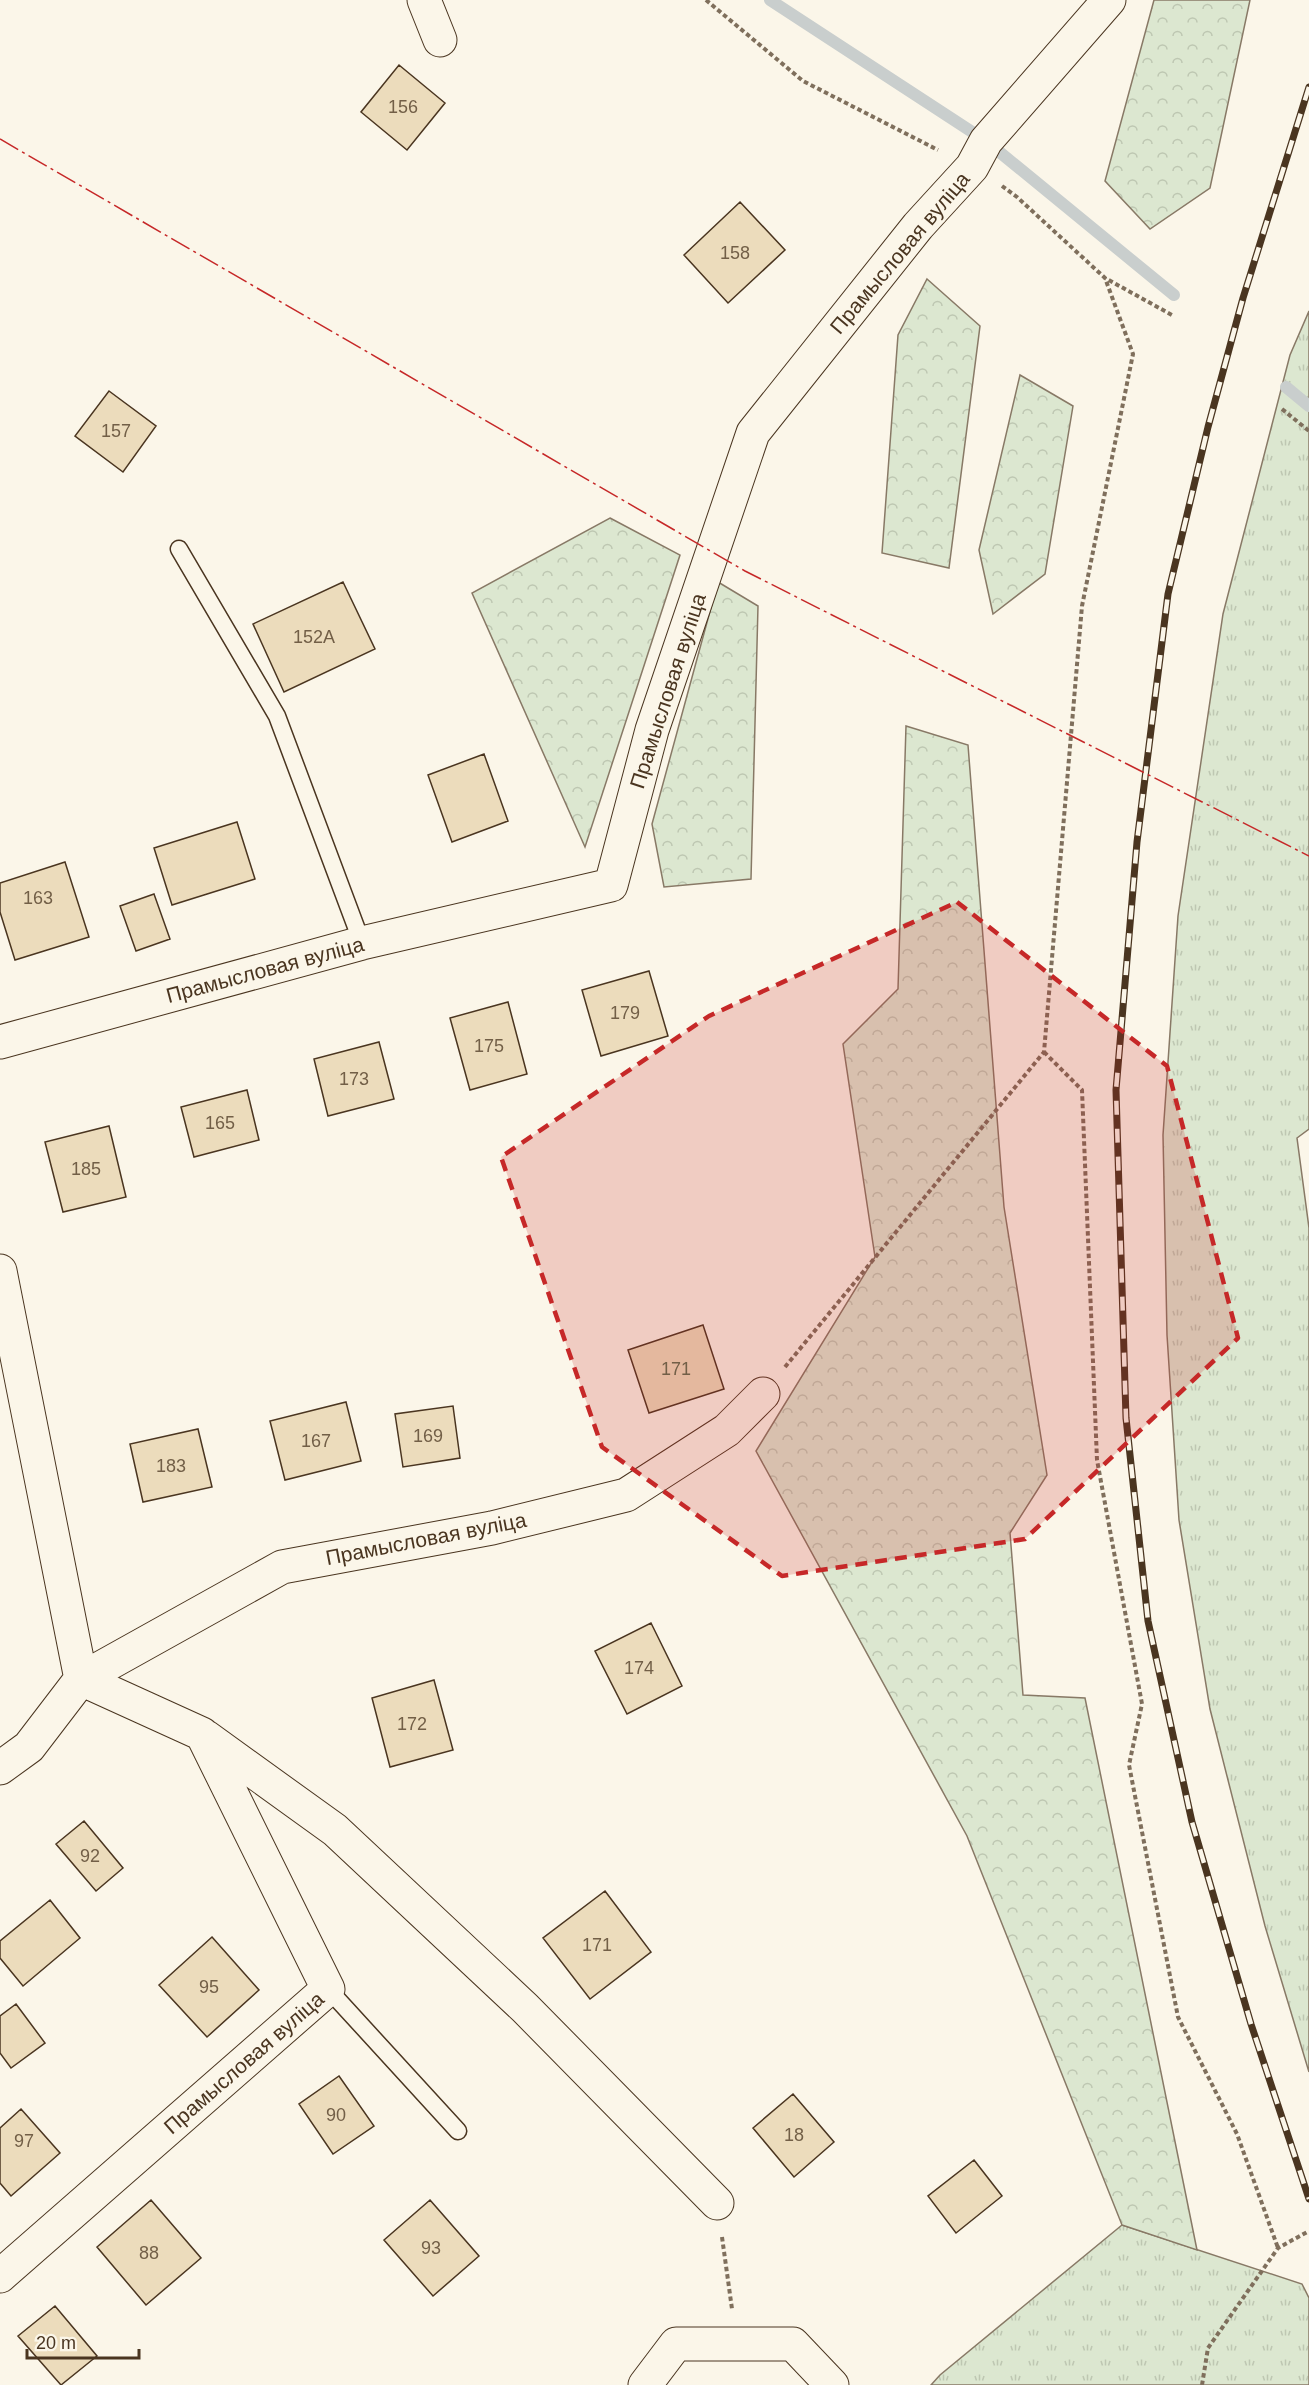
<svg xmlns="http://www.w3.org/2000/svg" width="1309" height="2385" font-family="Helvetica,sans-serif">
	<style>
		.grass { fill: url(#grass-tufts); stroke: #887966; stroke-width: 1.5 }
		.forest { fill: url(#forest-crowns); stroke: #887966; stroke-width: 1.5 }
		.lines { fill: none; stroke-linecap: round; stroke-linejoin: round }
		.stream { stroke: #c9cecd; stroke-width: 12 }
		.building { fill: #ecdcbc; stroke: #4a3520; stroke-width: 1.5 }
		.lane-casing { stroke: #4a3520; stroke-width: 19 }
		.street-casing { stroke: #4a3520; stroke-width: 35 }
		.path { stroke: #7f6f5c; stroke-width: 4; stroke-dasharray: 4.5 3; stroke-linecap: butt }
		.lane { stroke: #fbf6e9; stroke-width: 16 }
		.street { stroke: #fbf6e9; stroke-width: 33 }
		.rail-casing { stroke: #4a3520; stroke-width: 7 }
		.rail { stroke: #fbf6e9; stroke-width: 4.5; stroke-dasharray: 14; stroke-linecap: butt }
		.power { stroke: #c62828; stroke-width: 1.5; stroke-dasharray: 21 4.5 3 4.5; stroke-linecap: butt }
		.marked { fill: #c62828; fill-opacity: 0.2; stroke: #c62828; stroke-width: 4.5; stroke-dasharray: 12 8; stroke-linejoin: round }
		.labels { text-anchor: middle; stroke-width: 4.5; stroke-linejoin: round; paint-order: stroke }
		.number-label { font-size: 18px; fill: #725f47 }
		.street-label { font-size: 21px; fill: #4a3520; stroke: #fbf6e9 }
	</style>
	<defs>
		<pattern id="grass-tufts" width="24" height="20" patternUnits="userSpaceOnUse" patternTransform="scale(1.5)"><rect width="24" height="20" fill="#dce7d0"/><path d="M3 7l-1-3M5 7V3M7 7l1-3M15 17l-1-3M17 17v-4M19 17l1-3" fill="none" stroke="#bec7b2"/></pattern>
		<pattern id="forest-crowns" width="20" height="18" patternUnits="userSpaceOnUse" patternTransform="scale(1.5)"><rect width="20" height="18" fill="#dce7d0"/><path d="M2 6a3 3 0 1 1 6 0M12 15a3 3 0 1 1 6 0" fill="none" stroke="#bec7b2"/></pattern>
	</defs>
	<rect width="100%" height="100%" fill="#fbf6e9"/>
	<!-- grass -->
	<path class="grass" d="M 1309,311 L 1309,1129 L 1297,1138 L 1309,1228 L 1309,2072 L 1265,1926 L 1210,1709 L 1179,1520 L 1167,1335 L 1163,1135 L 1178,916 L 1223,614 L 1290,355 Z
		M 1122,2225 L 1302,2284 L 1309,2298 L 1309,2385 L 931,2385 L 940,2375 Z"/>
	<!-- forest -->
	<path class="forest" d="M 1154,0 L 1250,0 L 1210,188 L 1150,229 L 1105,181 Z
		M 927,279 L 980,326 L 949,568 L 882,553 L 898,335 Z
		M 1020,375 L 1073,406 L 1045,574 L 993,614 L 979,550 Z
		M 610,518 L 680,555 L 585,847 L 472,593 Z
		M 718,582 L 758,606 L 751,879 L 664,887 L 652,824 Z
		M 906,726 L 968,745 L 1004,1207 L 1047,1475 L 1010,1533 L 1023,1695 L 1085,1698 L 1197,2250 L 1122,2225 L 967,1836 L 756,1451 L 875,1257 L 843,1044 L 898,989 Z"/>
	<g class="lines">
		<!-- stream -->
		<path class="stream" d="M 770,0 L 986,141 L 1174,295
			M 1286,387 L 1309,406"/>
	</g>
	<!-- building -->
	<path class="building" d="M 399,65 L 445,103 L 407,150 L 361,112 Z
		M 740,202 L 785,250 L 728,303 L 684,255 Z
		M 109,391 L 156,426 L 123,472 L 75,436 Z
		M 343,582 L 375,649 L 284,692 L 253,624 Z
		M 484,754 L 508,821 L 452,842 L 428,775 Z
		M 237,822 L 255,879 L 172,905 L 154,848 Z
		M 65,862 L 89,937 L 15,960 L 0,912 L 0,883 Z
		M 154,894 L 170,939 L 136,951 L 120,906 Z
		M 649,971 L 668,1036 L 601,1056 L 582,990 Z
		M 508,1002 L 527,1074 L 470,1090 L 450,1018 Z
		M 379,1042 L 394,1099 L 328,1116 L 314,1059 Z
		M 247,1090 L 259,1140 L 194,1157 L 181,1107 Z
		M 109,1126 L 126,1197 L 63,1212 L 45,1142 Z
		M 703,1325 L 724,1389 L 649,1413 L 628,1350 Z
		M 346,1402 L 361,1461 L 285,1480 L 270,1421 Z
		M 453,1406 L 460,1458 L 403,1467 L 395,1414 Z
		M 198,1429 L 212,1487 L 143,1502 L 130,1444 Z
		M 651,1623 L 682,1686 L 627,1714 L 595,1651 Z
		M 434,1680 L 453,1750 L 390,1767 L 372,1698 Z
		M 84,1821 L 123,1868 L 96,1891 L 56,1844 Z
		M 605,1891 L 651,1952 L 590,1999 L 543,1938 Z
		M 50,1900 L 80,1938 L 23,1986 L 0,1958 L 0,1941 Z
		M 212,1937 L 259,1990 L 207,2037 L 159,1985 Z
		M 16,2004 L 45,2043 L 11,2068 L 0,2053 L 0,2016 Z
		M 339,2076 L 374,2126 L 333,2154 L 299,2104 Z
		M 793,2094 L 834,2142 L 794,2177 L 753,2128 Z
		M 21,2109 L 60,2153 L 11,2196 L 0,2183 L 0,2128 Z
		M 974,2160 L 1002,2196 L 956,2233 L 928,2196 Z
		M 151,2200 L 201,2258 L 146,2305 L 97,2247 Z
		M 430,2200 L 479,2256 L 433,2296 L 384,2240 Z
		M 55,2306 L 97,2356 L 61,2385 L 18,2336 Z"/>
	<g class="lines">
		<!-- lane casing -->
		<g class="lane-casing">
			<path id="lane" d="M 179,549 L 277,716 L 362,943
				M 328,1989 L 458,2131"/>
		</g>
		<!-- street casing -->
		<g class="street-casing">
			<path id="street" d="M 424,0 L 440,40
				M 0,1042 L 362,943 L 611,885 L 652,730 L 753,433 L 918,226 L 972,167 L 986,141 L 1109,0
				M 0,1271 L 81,1679 L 282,1567 L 492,1528 L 626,1495 L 727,1430 L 763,1394
				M 206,1737 L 335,1830 L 525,2008 L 717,2203
				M 0,1768 L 29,1747 L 81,1679 L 202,1734 L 328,1989 L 0,2276
				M 645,2385 L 676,2344 L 793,2344 L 832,2385"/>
		</g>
		<!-- path -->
		<path class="path" d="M 706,0 L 803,81 L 938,150
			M 1002,186 L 1017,197 L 1105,278 L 1172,315
			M 1282,409 L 1309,431
			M 1044,1052 L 1082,1090 L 1097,1460 L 1142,1704 L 1129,1765 L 1178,2017 L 1237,2134 L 1278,2248
			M 785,1367 L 1044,1052 L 1082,606 L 1133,354 L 1105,278
			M 722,2237 L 732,2309
			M 1202,2385 L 1208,2348 L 1278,2248 L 1309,2231"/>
		<!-- lane -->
		<use href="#lane" class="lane"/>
		<!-- street -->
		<use href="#street" class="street"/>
		<!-- rail casing -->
		<g class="rail-casing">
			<path id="rail" d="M 1309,87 L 1243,298 L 1208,427 L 1168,594 L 1137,842 L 1116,1090 L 1126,1418 L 1148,1621 L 1192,1822 L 1251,2024 L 1309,2199"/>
		</g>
		<!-- rail -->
		<use href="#rail" class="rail"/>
		<!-- power -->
		<path class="power" d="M 0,139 L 745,571 L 1309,856"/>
	</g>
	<!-- marked area -->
	<path class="marked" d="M 957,902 L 1167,1066 L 1238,1338 L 1025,1539 L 782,1576 L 602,1447 L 501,1157 L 709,1016 Z"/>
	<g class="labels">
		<!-- number labels -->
		<g class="number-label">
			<text x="403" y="113">156</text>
			<text x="735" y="259">158</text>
			<text x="116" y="437">157</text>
			<text x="314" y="643">152А</text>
			<text x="38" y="904">163</text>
			<text x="625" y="1019">179</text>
			<text x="489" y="1052">175</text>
			<text x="354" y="1085">173</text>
			<text x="220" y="1129">165</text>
			<text x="86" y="1175">185</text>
			<text x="676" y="1375">171</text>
			<text x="428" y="1442">169</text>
			<text x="316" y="1447">167</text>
			<text x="171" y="1472">183</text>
			<text x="639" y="1674">174</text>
			<text x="412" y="1730">172</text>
			<text x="90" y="1862">92</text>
			<text x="597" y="1951">171</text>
			<text x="209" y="1993">95</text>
			<text x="336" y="2121">90</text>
			<text x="794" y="2141">18</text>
			<text x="24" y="2147">97</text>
			<text x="431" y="2254">93</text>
			<text x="149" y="2259">88</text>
		</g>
		<!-- street labels -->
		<g class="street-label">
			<text transform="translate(900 253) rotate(-50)" y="7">Прамысловая вуліца</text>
			<text transform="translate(668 691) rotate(-72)" y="7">Прамысловая вуліца</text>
			<text transform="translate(265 970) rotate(-15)" y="7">Прамысловая вуліца</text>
			<text transform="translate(426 1539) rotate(-11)" y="7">Прамысловая вуліца</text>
			<text transform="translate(244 2063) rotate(-41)" y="7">Прамысловая вуліца</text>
		</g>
	</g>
	<!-- scale -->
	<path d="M27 2349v9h112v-9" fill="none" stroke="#4a3520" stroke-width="3"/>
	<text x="36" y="2349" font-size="18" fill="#4a3520" stroke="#fbf6e9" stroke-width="4.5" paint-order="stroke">20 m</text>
</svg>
